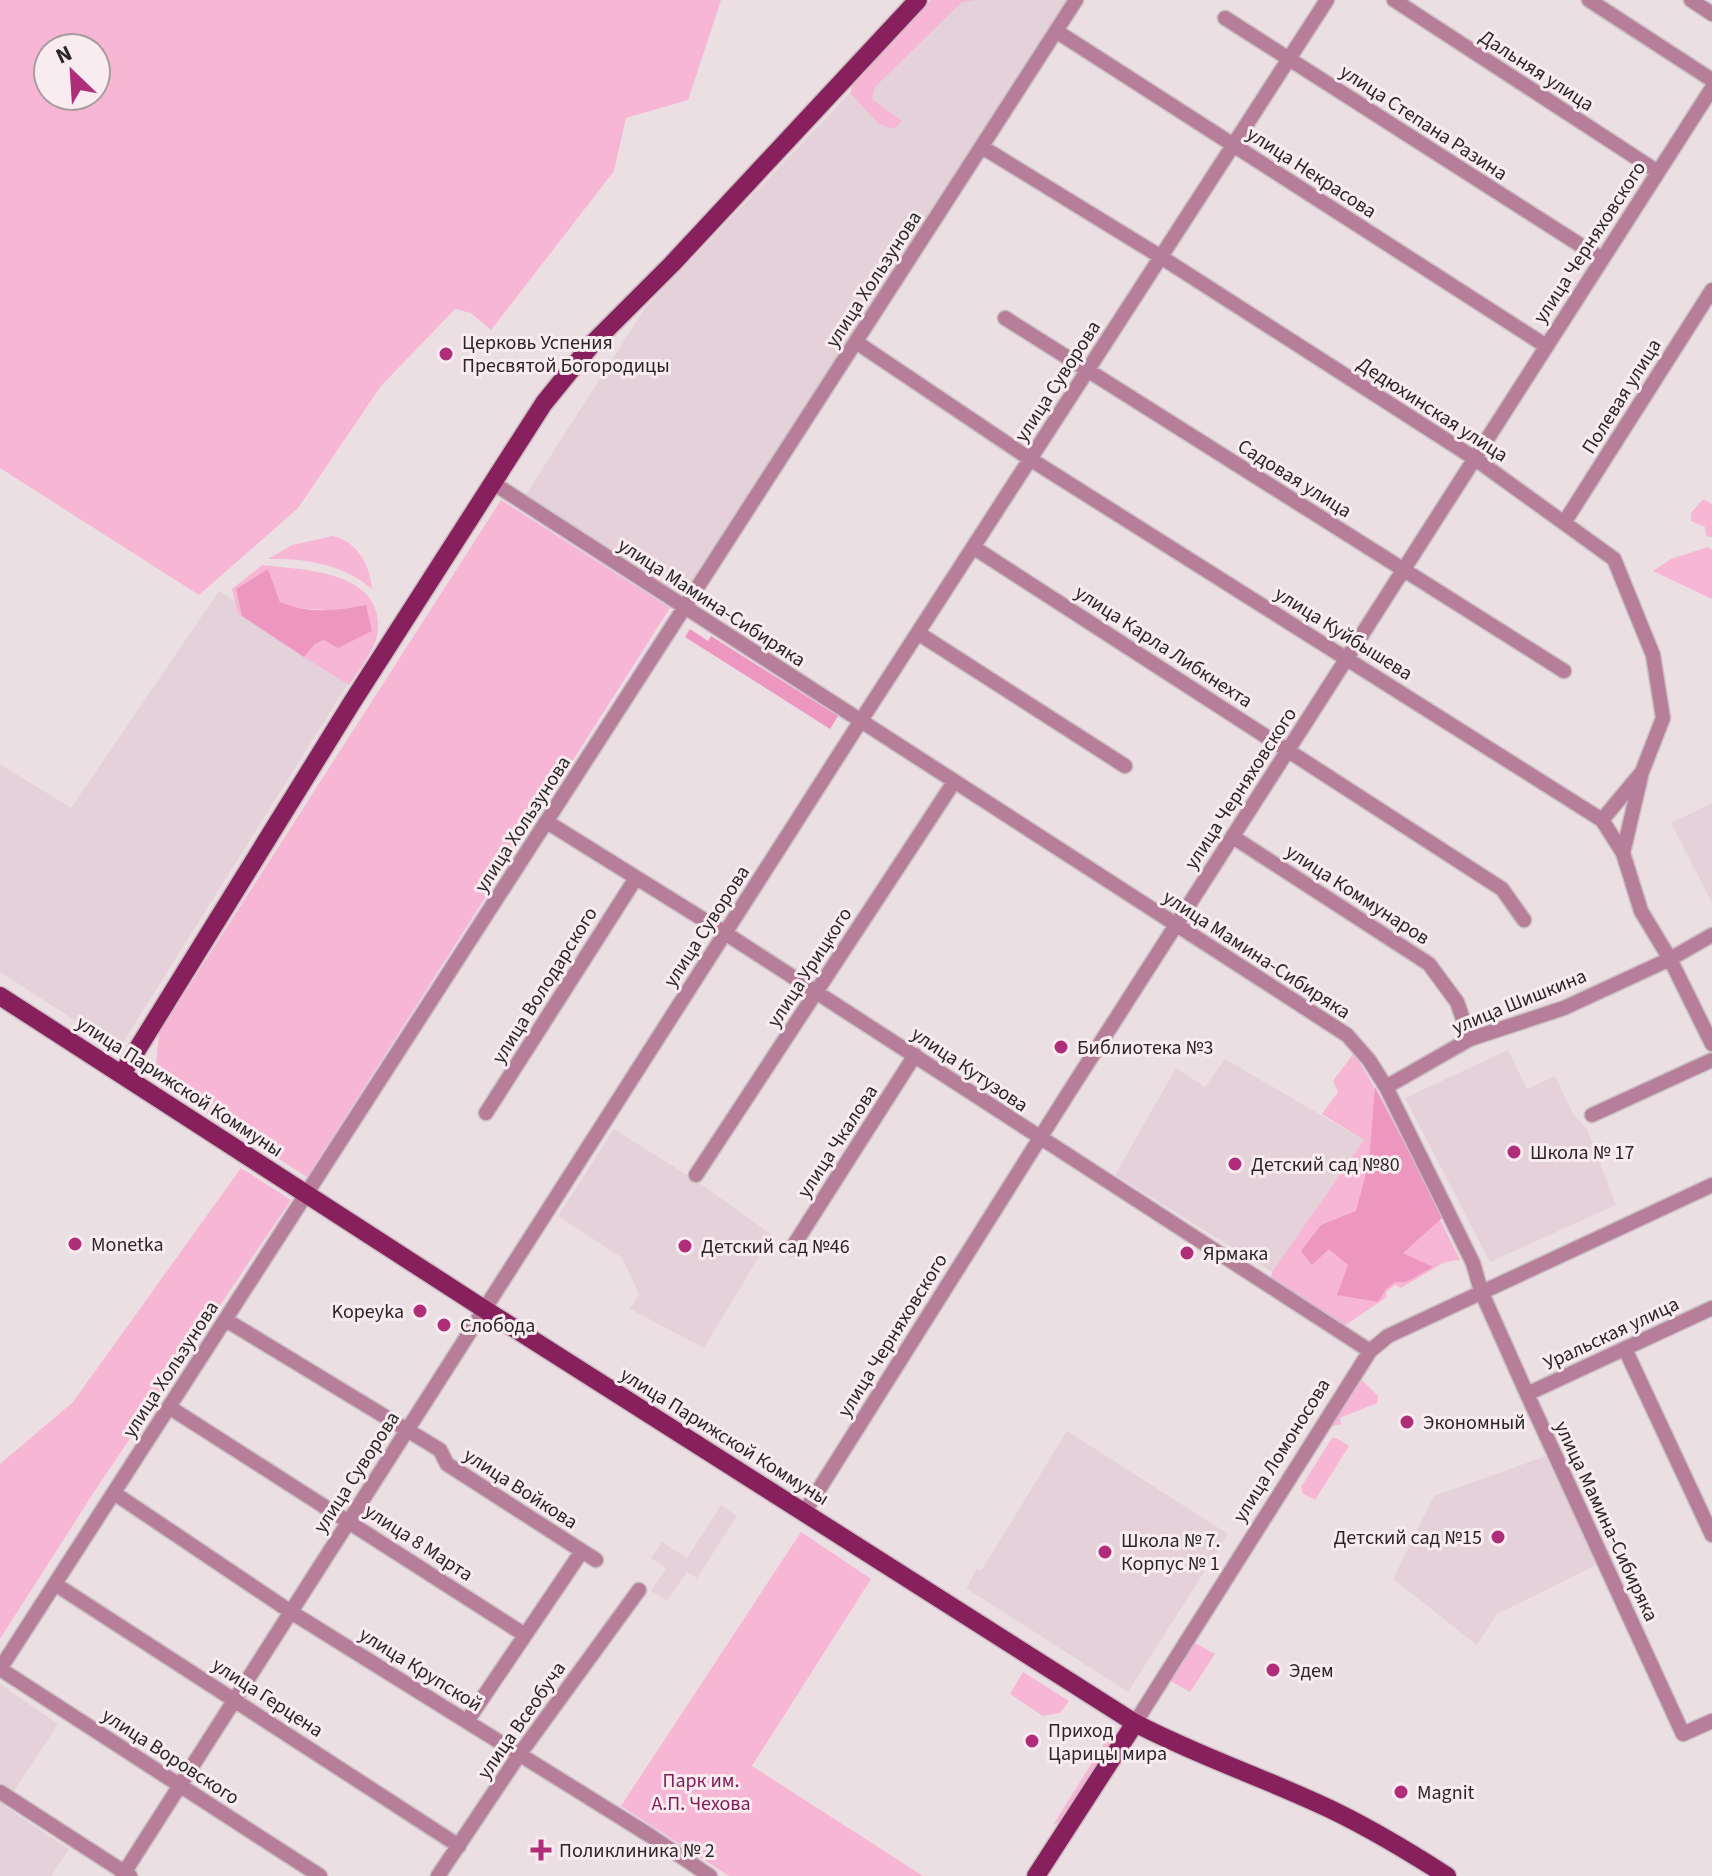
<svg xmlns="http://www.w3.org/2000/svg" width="1712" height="1876" font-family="'Source Sans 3',sans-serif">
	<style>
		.built { fill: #e5d1d9 }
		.green { fill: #f6b6d4; fill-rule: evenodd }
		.forest { fill: #ed96c0 }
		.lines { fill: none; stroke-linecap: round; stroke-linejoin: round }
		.minor-casing { stroke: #c9bec2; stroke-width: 17 }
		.major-casing { stroke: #c9bec2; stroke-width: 21 }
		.minor { stroke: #b77e99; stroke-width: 14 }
		.major { stroke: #87205c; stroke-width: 18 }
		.poi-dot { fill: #b02e79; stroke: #f9ecf1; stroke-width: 3 }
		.labels { text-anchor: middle; stroke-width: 6; stroke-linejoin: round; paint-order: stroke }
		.street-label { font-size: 20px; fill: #2b2628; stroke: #f9ecf1 }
		.poi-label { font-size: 20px; fill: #2b2628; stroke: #f9ecf1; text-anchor: start }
		.park-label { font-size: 20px; fill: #821d58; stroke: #f9ecf1 }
	</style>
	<rect width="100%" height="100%" fill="#ecdfe4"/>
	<!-- built -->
	<path class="built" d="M 931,0 L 1069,0 L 680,599 L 525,496 L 645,308 L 850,93 L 854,83 Z
		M 219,591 L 352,677 L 119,1049 L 0,972 L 0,764 L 71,808 Z
		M 1712,803 L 1712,903 L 1671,823 Z
		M 1508,1050 L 1527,1089 L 1555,1076 L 1573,1114 L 1587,1129 L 1616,1205 L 1490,1262 L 1405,1098 Z
		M 1225,1059 L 1364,1140 L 1272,1272 L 1115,1175 L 1176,1068 L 1205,1087 Z
		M 614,1129 L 701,1184 L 772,1235 L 704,1348 L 630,1309 L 639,1294 L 622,1258 L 558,1216 Z
		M 1067,1431 L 1228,1534 L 1128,1692 L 966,1588 L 977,1569 L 981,1571 Z
		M 1546,1456 L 1596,1565 L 1497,1614 L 1477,1645 L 1393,1579 L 1434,1496 Z
		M 721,1505 L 737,1516 L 697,1578 L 687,1572 L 667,1601 L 651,1591 L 666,1568 L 651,1558 L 662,1542 L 687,1558 Z
		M 0,1684 L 58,1724 L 4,1806 L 69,1849 L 51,1876 L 0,1876 Z"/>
	<!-- green -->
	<path class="green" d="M 0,0 L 721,0 L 688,100 L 626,118 L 614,171 L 491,330 L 471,313 L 455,309 L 381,386 L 298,508 L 199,595 L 0,468 ZM 48,48 L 96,48 L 96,96 L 48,96 Z
		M 931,0 L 975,0 L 962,2 L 875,87 L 872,99 L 902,121 L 893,129 L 879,124 L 850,93 L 854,83 Z
		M 1703,499 L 1712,504 L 1712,537 L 1706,536 L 1705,527 L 1691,521 L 1691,513 Z
		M 501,500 L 670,608 L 307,1177 L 161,1084 L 156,1064 L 159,1033 Z
		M 333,536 C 358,542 370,566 372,589 C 344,564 305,558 268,559 L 292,545 Z
		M 1708,547 L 1712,550 L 1712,599 L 1653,571 L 1671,559 Z
		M 262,565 C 305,570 388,571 377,636 C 375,649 357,673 349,685 L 304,657 L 315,644 L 324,640 L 341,611 L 293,608 L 280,602 L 268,569 L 236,589 L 242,616 L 238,614 L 232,589 Z
		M 1354,1053 L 1372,1083 L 1460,1260 L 1445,1262 L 1401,1288 L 1395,1285 L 1386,1292 L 1387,1297 L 1344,1326 L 1271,1279 L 1272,1272 L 1364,1140 L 1322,1114 L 1338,1092 L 1333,1081 Z
		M 241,1168 L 291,1200 L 94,1492 L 0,1639 L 0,1464 L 73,1402 Z
		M 1359,1381 L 1363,1381 L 1378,1396 L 1377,1403 L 1340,1418 L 1341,1424 L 1333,1426 L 1331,1422 Z
		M 1332,1438 L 1336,1438 L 1349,1446 L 1315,1500 L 1303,1494 L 1301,1487 Z
		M 801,1532 L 871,1579 L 752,1766 L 923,1876 L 729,1876 L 621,1806 Z
		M 1195,1643 L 1215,1654 L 1190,1692 L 1169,1680 Z
		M 1023,1672 L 1069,1701 L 1060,1713 L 1043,1716 L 1010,1694 Z
		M 1112,1731 L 1116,1734 L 1062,1820 L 1053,1825 Z"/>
	<!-- forest -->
	<path class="forest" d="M 268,569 L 280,602 C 306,614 339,611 366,605 L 372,631 L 338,648 L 324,640 L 315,644 L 304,657 L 242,616 L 236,589 Z
		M 690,629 L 708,641 L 711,636 L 838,716 L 830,729 L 685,637 Z
		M 1375,1087 L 1443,1217 L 1403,1253 L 1433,1267 L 1406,1282 L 1395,1282 L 1386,1289 L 1378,1302 L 1337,1295 L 1348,1265 L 1329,1249 L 1312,1265 L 1301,1251 L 1321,1225 L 1356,1211 L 1369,1163 Z"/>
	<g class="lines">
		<!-- minor casing -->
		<g class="minor-casing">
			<path id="minor" d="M 1394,0 L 1658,172
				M 1589,0 L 1712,80
				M 1691,0 L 1712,14
				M 1225,18 L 1602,259
				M 1056,31 L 1546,346
				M 982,147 L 1161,257 L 1474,458 L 1614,559 L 1653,655 L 1663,718 L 1642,772 L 1602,820
				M 1005,318 L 1564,671
				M 856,342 L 1030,459 L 1602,820 L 1623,853 L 1641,911 L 1670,959 L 1712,1044
				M 493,483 L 1347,1035 L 1369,1060 L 1386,1087 L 1473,1263 L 1481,1291 L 1527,1394 L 1683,1734 L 1712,1721
				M 1564,523 L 1712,290
				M 973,547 L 1502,889 L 1524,920
				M 918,633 L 1125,766
				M 547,822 L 725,933 L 1370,1351
				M 1233,837 L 1429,964 L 1457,1002 L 1470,1039
				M 1623,853 L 1641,776
				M 1386,1087 L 1470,1039 L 1564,1008 L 1670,959 L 1712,935
				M 486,1113 L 636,878
				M 1592,1115 L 1712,1060
				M 696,1175 L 954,782
				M 792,1248 L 915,1055
				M 226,1320 L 440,1450 L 447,1464 L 596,1560
				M 1625,1349 L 1712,1535
				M 1527,1394 L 1712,1308
				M 169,1407 L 525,1635
				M 114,1493 L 291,1612 L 649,1835 L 710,1876
				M 804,1513 L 1069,1092 L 1712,88
				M 55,1584 L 459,1846
				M 0,1669 L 1076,0
				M 0,1669 L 320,1876
				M 467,1721 L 582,1551
				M 1135,1723 L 1370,1351 L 1388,1336 L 1712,1185
				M 0,1792 L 130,1876
				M 122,1876 L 860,722 L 1327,0
				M 438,1876 L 519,1755 L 639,1590"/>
		</g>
		<!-- major casing -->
		<g class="major-casing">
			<path id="major" d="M 0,996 L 484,1309 L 1135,1723 C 1194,1754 1256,1775 1317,1803 C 1362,1823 1405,1849 1447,1876
				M 122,1074 L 351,704 L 544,403 L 592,344 L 672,264 L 918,0
				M 1036,1876 L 1135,1723"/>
		</g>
		<!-- minor -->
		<use href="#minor" class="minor"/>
		<!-- major -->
		<use href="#major" class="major"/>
	</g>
	<!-- markers -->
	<g class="poi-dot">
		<circle cx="446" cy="354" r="8"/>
		<circle cx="1061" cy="1047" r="8"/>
		<circle cx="1514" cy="1152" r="8"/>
		<circle cx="1235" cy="1164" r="8"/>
		<circle cx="75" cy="1244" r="8"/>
		<circle cx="685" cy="1246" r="8"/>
		<circle cx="1187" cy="1253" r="8"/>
		<circle cx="420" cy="1311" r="8"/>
		<circle cx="444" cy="1325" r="8"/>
		<circle cx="1407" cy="1422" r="8"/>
		<circle cx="1498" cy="1537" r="8"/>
		<circle cx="1105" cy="1552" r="8"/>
		<circle cx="1273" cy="1670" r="8"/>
		<circle cx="1032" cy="1741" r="8"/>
		<circle cx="1401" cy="1792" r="8"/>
		<path d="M537 1838h8v8h8v8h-8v8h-8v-8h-8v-8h8z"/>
	</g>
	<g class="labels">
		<!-- street labels -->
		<g class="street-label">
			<text transform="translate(1537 70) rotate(33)" y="7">Дальняя улица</text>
			<text transform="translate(1424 122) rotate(33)" y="7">улица Степана Разина</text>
			<text transform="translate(1312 172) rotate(33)" y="7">улица Некрасова</text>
			<text transform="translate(1589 242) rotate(-57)" y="7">улица Черняховского</text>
			<text transform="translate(873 279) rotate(-57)" y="7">улица Хользунова</text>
			<text transform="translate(1057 381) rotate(-57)" y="7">улица Суворова</text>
			<text transform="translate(1621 396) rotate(-58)" y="7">Полевая улица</text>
			<text transform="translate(1433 409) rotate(33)" y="7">Дедюхинская улица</text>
			<text transform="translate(1295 478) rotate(32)" y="7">Садовая улица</text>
			<text transform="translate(712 602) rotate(33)" y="7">улица Мамина-Сибиряка</text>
			<text transform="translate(1344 633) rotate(32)" y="7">улица Куйбышева</text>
			<text transform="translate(1164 646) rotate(33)" y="7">улица Карла Либкнехта</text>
			<text transform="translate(1240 788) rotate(-57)" y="7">улица Черняховского</text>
			<text transform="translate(522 824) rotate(-57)" y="7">улица Хользунова</text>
			<text transform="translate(1358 894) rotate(33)" y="7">улица Коммунаров</text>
			<text transform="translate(706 926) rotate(-57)" y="7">улица Суворова</text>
			<text transform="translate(1257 954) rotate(33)" y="7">улица Мамина-Сибиряка</text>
			<text transform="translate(809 967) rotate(-57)" y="7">улица Урицкого</text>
			<text transform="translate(544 985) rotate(-58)" y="7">улица Володарского</text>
			<text transform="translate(1519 1001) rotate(-22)" y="7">улица Шишкина</text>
			<text transform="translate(970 1069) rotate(34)" y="7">улица Кутузова</text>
			<text transform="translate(180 1086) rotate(33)" y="7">улица Парижской Коммуны</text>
			<text transform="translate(837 1141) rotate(-57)" y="7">улица Чкалова</text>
			<text transform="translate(1611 1333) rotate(-25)" y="7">Уральская улица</text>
			<text transform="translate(892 1335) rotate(-58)" y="7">улица Черняховского</text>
			<text transform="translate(170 1369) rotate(-57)" y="7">улица Хользунова</text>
			<text transform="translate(725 1436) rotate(32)" y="7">улица Парижской Коммуны</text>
			<text transform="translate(1281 1450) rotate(-58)" y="7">улица Ломоносова</text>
			<text transform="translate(356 1472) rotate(-57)" y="7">улица Суворова</text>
			<text transform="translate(521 1488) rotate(33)" y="7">улица Войкова</text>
			<text transform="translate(1607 1521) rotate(65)" y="7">улица Мамина-Сибиряка</text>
			<text transform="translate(419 1542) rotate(33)" y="7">улица 8 Марта</text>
			<text transform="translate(421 1669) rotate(32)" y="7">улица Крупской</text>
			<text transform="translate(268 1697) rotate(33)" y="7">улица Герцена</text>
			<text transform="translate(521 1720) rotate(-55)" y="7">улица Всеобуча</text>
			<text transform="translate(171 1756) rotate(33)" y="7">улица Воровского</text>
		</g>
		<!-- poi labels -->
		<g class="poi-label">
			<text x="462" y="349">Церковь Успения<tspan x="462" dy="23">Пресвятой Богородицы</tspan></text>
			<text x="1077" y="1054">Библиотека №3</text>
			<text x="1530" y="1159">Школа № 17</text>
			<text x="1251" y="1171">Детский сад №80</text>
			<text x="91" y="1251">Monetka</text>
			<text x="701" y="1253">Детский сад №46</text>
			<text x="1203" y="1260">Ярмака</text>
			<text x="404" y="1318" text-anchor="end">Kopeyka</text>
			<text x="460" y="1332">Слобода</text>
			<text x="1423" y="1429">Экономный</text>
			<text x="1482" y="1544" text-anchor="end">Детский сад №15</text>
			<text x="1121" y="1547">Школа № 7.<tspan x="1121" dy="23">Корпус № 1</tspan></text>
			<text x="1289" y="1677">Эдем</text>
			<text x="1048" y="1737">Приход<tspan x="1048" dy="23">Царицы мира</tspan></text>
			<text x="1417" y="1799">Magnit</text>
			<text x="559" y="1857">Поликлиника № 2</text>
		</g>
		<!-- park labels -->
		<g class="park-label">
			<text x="701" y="1787">Парк им.<tspan x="701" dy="23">А.П. Чехова</tspan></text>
		</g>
	</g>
	<!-- north arrow -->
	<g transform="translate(72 72) rotate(335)"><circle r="38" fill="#f9ecf1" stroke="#a79da1" stroke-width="2"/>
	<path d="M0-6L14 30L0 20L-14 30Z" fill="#b02e79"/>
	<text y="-12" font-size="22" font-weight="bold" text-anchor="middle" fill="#2b2628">N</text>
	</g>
</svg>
